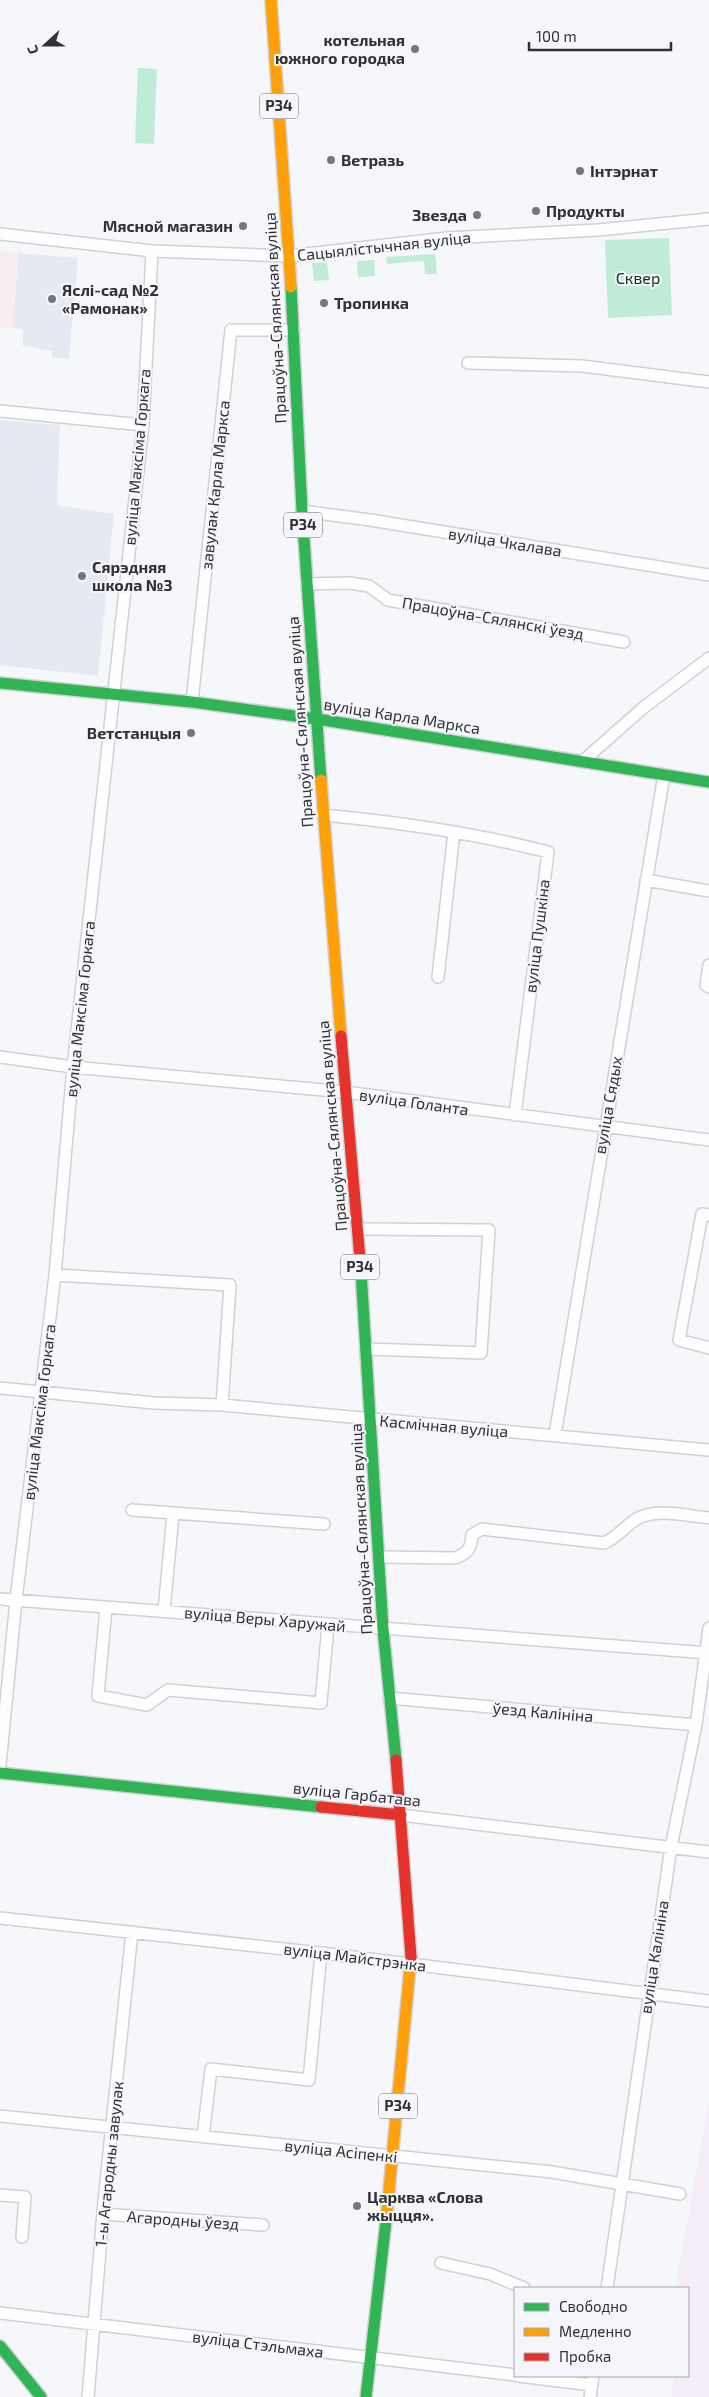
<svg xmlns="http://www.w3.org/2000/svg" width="709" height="2397" font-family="'Exo 2',sans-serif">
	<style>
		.commercial { fill: #f9eeef }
		.industrial { fill: #f5eef9 }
		.built { fill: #e6e9f1 }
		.green { fill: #bfecd7 }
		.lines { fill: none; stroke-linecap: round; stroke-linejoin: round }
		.street-casing { stroke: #d0d1d3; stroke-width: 14 }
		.fast-casing { stroke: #d0d1d3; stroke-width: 14 }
		.slow-casing { stroke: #d0d1d3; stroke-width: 14 }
		.jam-casing { stroke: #d0d1d3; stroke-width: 14 }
		.street { stroke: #fefefe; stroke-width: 11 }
		.fast { stroke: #30b455; stroke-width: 11 }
		.slow { stroke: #ff9f0a; stroke-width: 11 }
		.jam { stroke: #e5322d; stroke-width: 11 }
		.poi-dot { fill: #767779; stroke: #f4f6fb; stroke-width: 2 }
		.labels { text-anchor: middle; stroke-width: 4; stroke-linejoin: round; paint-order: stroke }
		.shield { fill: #f4f6fb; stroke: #6c6d70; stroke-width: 1 }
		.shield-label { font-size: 15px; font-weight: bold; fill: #323234 }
		.poi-label { font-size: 16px; font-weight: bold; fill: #323234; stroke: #f4f6fb; text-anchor: start }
		.street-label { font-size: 16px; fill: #323234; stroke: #f4f6fb }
		.park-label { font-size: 16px; fill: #0d3323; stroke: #f4f6fb }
	</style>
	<rect width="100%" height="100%" fill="#f5f7fa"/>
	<!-- commercial -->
	<path class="commercial" d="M 0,251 L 18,253 L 13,328 L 0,327 Z"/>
	<!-- industrial -->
	<path class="industrial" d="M 709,2101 L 709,2397 L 671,2397 L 674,2376 L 688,2376 L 688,2288 L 675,2288 Z"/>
	<!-- built -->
	<path class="built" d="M 18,253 L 78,258 L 69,359 L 52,357 L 52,351 L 23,346 L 23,329 L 13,328 Z
		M 0,420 L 60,425 L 57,505 L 114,514 L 98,676 L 0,665 Z"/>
	<!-- green -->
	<path class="green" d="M 138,68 L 157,69 L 154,144 L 135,143 Z
		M 669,238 L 672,315 L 608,318 L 605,240 Z
		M 435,254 L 437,274 L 425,274 L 424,261 L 387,264 L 386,257 Z
		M 374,260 L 375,276 L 358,277 L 357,261 Z
		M 327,262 L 329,280 L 314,281 L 312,263 Z"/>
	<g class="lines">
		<!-- street casing -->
		<g class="street-casing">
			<path id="street" d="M 0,234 L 152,251 L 289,256 L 447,238 L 598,230 L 709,219
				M 468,363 L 582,366 L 709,382
				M 0,411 L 143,425
				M 302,511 L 370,520 L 709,575
				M 307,584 L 350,583 L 369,586 L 388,600 L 624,642
				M 192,702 L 231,330 L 294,330
				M 583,761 L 643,708 L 709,658
				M 323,815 C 399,822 474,833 548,852 L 515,1115
				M 646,880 L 709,891
				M 709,965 L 706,985 L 709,987
				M 438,977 L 454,832
				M 0,1057 L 73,1067 L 345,1092 L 709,1140
				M 709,1215 L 702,1214 L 679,1340 L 709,1348
				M 357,1229 L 489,1230 L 481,1353 L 367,1349
				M 55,1275 L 230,1285 L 222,1405
				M 0,1388 L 154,1403 L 222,1405 L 709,1450
				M 555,1435 L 664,775
				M 132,1510 L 324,1524
				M 379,1557 L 455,1558 C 468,1553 471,1549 472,1535 L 482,1529 L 604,1543 C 617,1538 623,1528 635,1520 C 656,1507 686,1516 709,1518
				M 0,1599 L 709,1653
				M 106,1608 L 98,1696 L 147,1705 L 168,1690 L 321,1703 L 328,1625
				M 164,1611 L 173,1514
				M 389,1698 L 696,1725
				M 0,1765 L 16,1600 L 55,1275 L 73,1067 L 143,425 L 152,251
				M 401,1815 L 709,1852
				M 0,1918 L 321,1953 L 709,2001
				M 0,2116 L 552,2172 L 680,2194
				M 203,2137 L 211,2069 L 309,2080 L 321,1953
				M 0,2195 L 25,2197 L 22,2237
				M 103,2214 L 263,2225
				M 441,2263 L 490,2274 L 524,2288
				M 607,2288 L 671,1847 L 696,1725 L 709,1628
				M 0,2313 L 515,2375
				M 518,2376 L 592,2385
				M 88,2397 L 104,2201 L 132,1932
				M 590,2397 L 593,2376"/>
		</g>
		<!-- fast casing -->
		<g class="fast-casing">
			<path id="fast" d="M 291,287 L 302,511 L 321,780
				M 0,683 L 192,702 L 317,719 L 709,782
				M 361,1271 L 383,1629 L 396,1760
				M 0,1773 L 321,1807
				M 0,2346 L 41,2397
				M 366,2397 L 387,2212"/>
		</g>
		<!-- slow casing -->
		<g class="slow-casing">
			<path id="slow" d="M 271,0 L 291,287
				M 321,780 L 341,1036
				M 387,2212 L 411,1957"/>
		</g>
		<!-- jam casing -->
		<g class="jam-casing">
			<path id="jam" d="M 341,1036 L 361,1271
				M 396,1760 L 411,1957
				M 321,1807 L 401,1815"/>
		</g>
		<!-- street -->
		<use href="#street" class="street"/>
		<!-- fast -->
		<use href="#fast" class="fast"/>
		<!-- slow -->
		<use href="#slow" class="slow"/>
		<!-- jam -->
		<use href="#jam" class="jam"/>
	</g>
	<!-- markers -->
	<g class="poi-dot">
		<circle cx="415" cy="49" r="5"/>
		<circle cx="331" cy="160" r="5"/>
		<circle cx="580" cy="171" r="5"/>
		<circle cx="536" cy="211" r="5"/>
		<circle cx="477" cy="215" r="5"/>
		<circle cx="243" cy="226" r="5"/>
		<circle cx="52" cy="299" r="5"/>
		<circle cx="324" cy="303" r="5"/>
		<circle cx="82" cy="576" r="5"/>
		<circle cx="191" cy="733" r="5"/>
		<circle cx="357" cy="2206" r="5"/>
	</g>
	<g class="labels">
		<!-- shield labels -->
		<g class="shield">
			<rect x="260" y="93.5" width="38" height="25" rx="4"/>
			<rect x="284" y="512.5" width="38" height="25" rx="4"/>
			<rect x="341" y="1254.5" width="38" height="25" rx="4"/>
			<rect x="379" y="2093.5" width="38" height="25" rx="4"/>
		</g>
		<g class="shield-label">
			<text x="279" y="111">Р34</text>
			<text x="303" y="530">Р34</text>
			<text x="360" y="1272">Р34</text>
			<text x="398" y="2111">Р34</text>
		</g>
		<!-- poi labels -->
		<g class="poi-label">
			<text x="405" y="46" text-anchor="end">котельная<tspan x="405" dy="18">южного городка</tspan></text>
			<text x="341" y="166">Ветразь</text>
			<text x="590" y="177">Інтэрнат</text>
			<text x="546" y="217">Продукты</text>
			<text x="467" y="221" text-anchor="end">Звезда</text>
			<text x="233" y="232" text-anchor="end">Мясной магазин</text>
			<text x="62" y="296">Яслі-сад №2<tspan x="62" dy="18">«Рамонак»</tspan></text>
			<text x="334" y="309">Тропинка</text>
			<text x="92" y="573">Сярэдняя<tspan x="92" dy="18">школа №3</tspan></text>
			<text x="181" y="739" text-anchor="end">Ветстанцыя</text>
			<text x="367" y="2203">Царква «Слова<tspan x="367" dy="18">жыцця».</tspan></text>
		</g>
		<!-- street labels -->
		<g class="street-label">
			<text transform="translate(384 246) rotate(-6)" y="6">Сацыялістычная вуліца</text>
			<text transform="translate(275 318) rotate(-93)" y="6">Працоўна-Сялянская вуліца</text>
			<text transform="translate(137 457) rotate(-85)" y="6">вуліца Максіма Горкага</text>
			<text transform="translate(215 485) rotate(-84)" y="6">завулак Карла Маркса</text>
			<text transform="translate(505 542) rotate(9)" y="6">вуліца Чкалава</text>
			<text transform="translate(493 618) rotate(10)" y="6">Працоўна-Сялянскі ўезд</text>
			<text transform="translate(402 716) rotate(9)" y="6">вуліца Карла Маркса</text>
			<text transform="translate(300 722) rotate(-94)" y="6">Працоўна-Сялянская вуліца</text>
			<text transform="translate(537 936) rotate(-83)" y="6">вуліца Пушкіна</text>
			<text transform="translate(80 1009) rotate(-84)" y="6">вуліца Максіма Горкага</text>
			<text transform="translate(414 1102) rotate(8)" y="6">вуліца Голанта</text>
			<text transform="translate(608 1105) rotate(-80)" y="6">вуліца Сядых</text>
			<text transform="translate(332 1126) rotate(-95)" y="6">Працоўна-Сялянская вуліца</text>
			<text transform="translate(39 1412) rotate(-83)" y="6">вуліца Максіма Горкага</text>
			<text transform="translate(444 1426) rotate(5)" y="6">Касмічная вуліца</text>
			<text transform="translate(361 1529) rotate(-93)" y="6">Працоўна-Сялянская вуліца</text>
			<text transform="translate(265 1619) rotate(5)" y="6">вуліца Веры Харужай</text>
			<text transform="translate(543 1712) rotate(5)" y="6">ўезд Калініна</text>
			<text transform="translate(357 1794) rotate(6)" y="6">вуліца Гарбатава</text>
			<text transform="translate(355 1957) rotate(7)" y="6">вуліца Майстрэнка</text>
			<text transform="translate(654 1957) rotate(-81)" y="6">вуліца Калініна</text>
			<text transform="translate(341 2151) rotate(6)" y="6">вуліца Асіпенкі</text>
			<text transform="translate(109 2164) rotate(-84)" y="6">1-ы Агародны завулак</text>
			<text transform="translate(183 2220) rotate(4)" y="6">Агародны ўезд</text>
			<text transform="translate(258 2344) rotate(7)" y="6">вуліца Стэльмаха</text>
		</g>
		<!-- park labels -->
		<g class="park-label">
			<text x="638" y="284">Сквер</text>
		</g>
	</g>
	<!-- legend -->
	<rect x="514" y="2287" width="175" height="90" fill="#f4f6fb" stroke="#a6a8ab"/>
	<rect x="524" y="2303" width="25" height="8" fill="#30b455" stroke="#a6a8ab"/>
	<text x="559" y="2312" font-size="15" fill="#323234">Свободно</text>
	<rect x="524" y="2328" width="25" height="8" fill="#ff9f0a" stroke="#a6a8ab"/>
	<text x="559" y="2337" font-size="15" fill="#323234">Медленно</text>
	<rect x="524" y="2353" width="25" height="8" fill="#e5322d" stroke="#a6a8ab"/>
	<text x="559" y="2362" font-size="15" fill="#323234">Пробка</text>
	<!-- north arrow -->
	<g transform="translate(45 45) rotate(249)" stroke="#f4f6fb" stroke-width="4" paint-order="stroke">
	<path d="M0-4L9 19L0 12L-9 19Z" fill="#323234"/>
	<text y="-8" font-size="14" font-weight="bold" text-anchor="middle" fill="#323234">С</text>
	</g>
	<!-- scale -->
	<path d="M529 42v8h142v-8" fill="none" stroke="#323234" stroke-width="2.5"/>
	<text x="536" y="42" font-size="15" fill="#323234" stroke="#f4f6fb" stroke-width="4" paint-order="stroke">100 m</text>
</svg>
